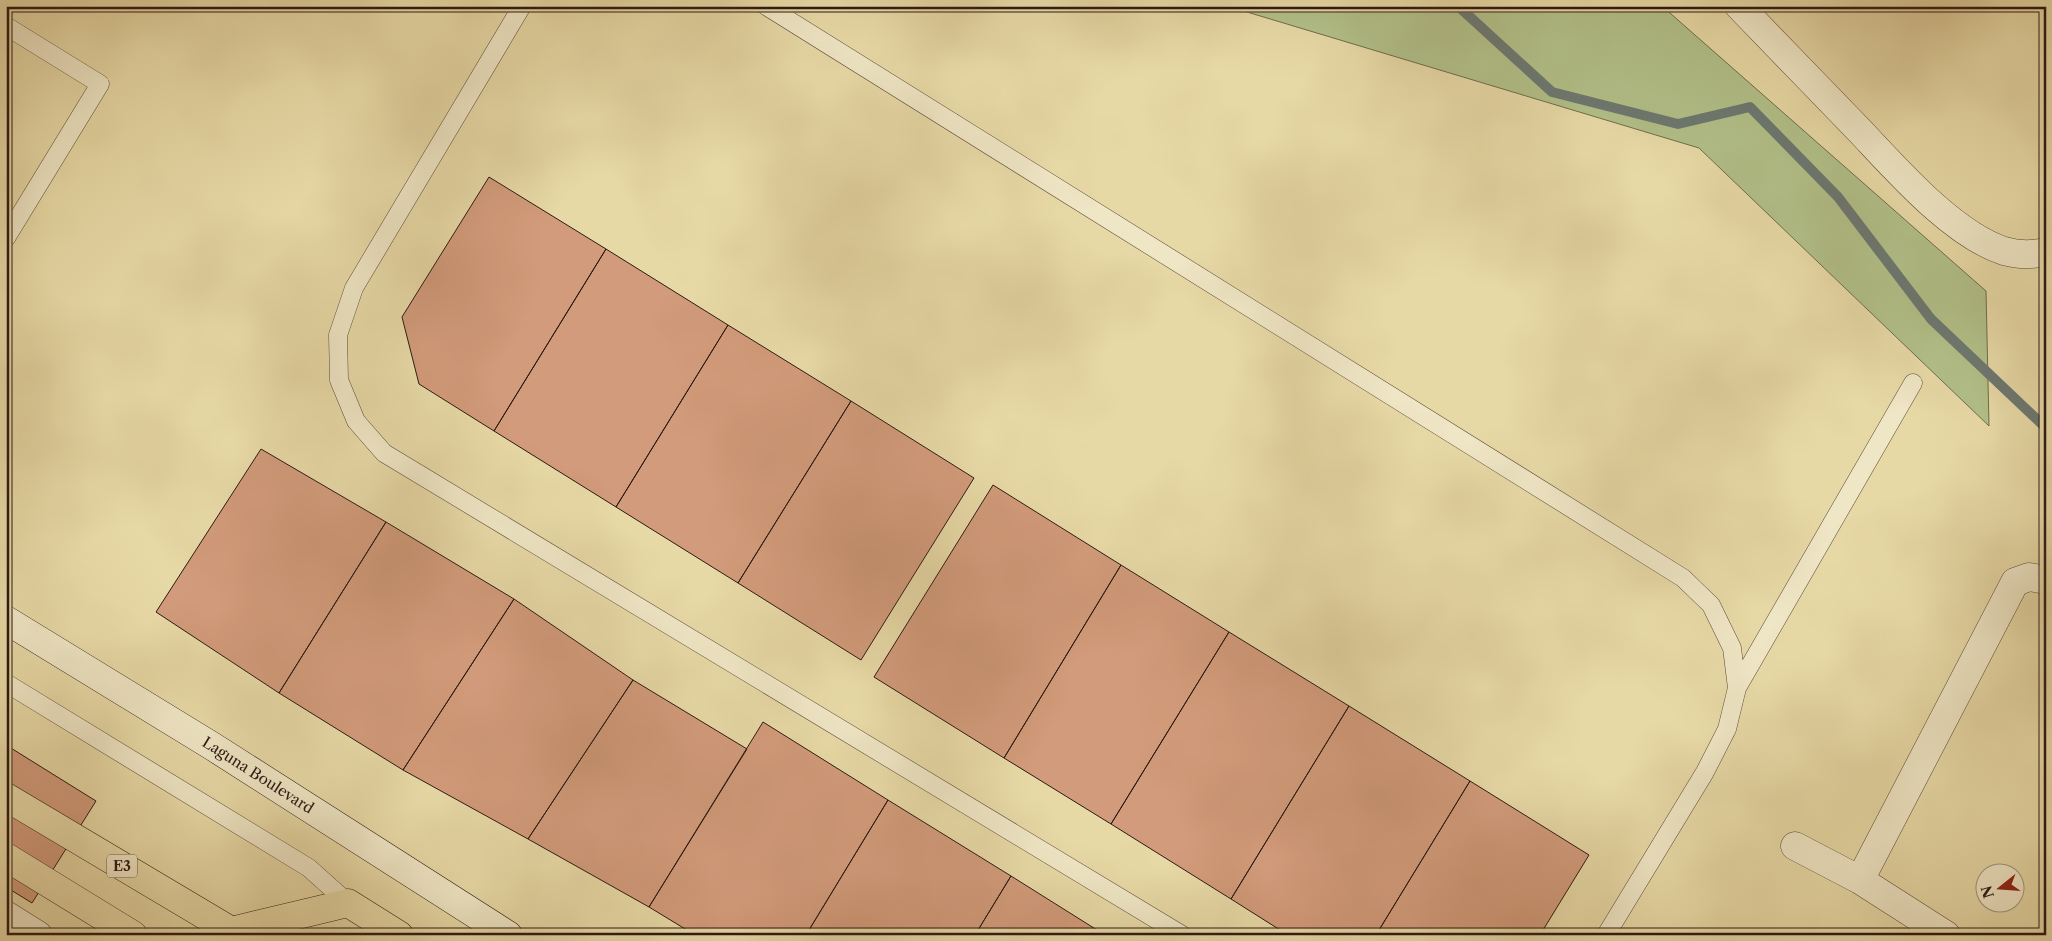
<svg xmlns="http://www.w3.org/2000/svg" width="2052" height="941" font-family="'Libre Caslon Text',serif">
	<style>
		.green { fill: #b2c089; stroke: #6f6d4e }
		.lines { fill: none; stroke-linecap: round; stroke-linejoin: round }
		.stream { stroke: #6d7972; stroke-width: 10 }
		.building { fill: #d29b7b; stroke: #2c1a14 }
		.service-casing { stroke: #5b4a38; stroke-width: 19 }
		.minor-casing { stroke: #5b4a38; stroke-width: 29 }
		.secondary-casing { stroke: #2c1a14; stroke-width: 29 }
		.motorway-casing { stroke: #2c1a14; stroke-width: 29 }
		.service { stroke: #efe6c5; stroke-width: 18 }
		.minor { stroke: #efe6c5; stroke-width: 28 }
		.secondary { stroke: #efe6c5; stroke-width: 28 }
		.motorway { stroke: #e7d9a6; stroke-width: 28 }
		.labels { text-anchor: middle; stroke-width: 4; stroke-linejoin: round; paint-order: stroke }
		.shield { fill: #efe6c5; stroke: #665749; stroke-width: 1 }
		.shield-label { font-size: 14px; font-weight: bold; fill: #2c1a14 }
		.street-label { font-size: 15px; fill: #2c1a14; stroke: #efe6c5 }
	</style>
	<rect width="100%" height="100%" fill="#e7d9a6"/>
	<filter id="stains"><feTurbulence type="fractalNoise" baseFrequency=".004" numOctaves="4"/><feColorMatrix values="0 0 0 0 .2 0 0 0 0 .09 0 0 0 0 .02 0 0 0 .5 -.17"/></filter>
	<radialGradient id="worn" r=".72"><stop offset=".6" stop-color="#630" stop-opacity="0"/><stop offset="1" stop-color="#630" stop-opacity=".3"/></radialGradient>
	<!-- green -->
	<path class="green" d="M 1227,6 L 1662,6 L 1986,291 L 1989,426 L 1699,148 Z"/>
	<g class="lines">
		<!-- stream -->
		<path class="stream" d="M 1458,6 L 1552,92 L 1678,124 L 1750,107 L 1838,197 L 1931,319 L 2046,428"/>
	</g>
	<!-- building -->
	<path class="building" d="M 489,177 L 606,249 L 494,431 L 419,384 L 402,317 Z
		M 606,249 L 728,325 L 616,507 L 494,431 Z
		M 728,325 L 851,401 L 738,583 L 616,507 Z
		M 851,401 L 974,478 L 861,660 L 738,583 Z
		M 261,449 L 386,522 L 279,693 L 156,612 Z
		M 993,485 L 1121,565 L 1004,758 L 874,677 Z
		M 386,522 L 514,599 L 403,770 L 279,693 Z
		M 1121,565 L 1229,632 L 1111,824 L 1004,758 Z
		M 514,599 L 633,680 L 528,839 L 403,770 Z
		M 1229,632 L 1349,706 L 1231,899 L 1111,824 Z
		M 633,680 L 747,749 L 649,907 L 528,839 Z
		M 1349,706 L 1470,781 L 1376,935 L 1288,935 L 1231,899 Z
		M 763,722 L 888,800 L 806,935 L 695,935 L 649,907 Z
		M 6,745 L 96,801 L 32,903 L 6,887 Z
		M 1470,781 L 1589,855 L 1540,935 L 1376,935 Z
		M 888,800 L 1011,876 L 975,935 L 806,935 Z
		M 1011,876 L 1105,935 L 975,935 Z"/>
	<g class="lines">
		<!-- service casing -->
		<g class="service-casing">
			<path id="service" d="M 522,6 L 354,288 L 338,335 L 339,380 L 356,421 L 384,453 L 1182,935
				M 766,6 L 1683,578 L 1711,605 L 1732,648 L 1737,688 L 1727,729 L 1705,772 L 1606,935
				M 6,26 L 100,84 L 6,238
				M 6,683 L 309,868 L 348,903
				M 1737,688 L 1913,383"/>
		</g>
		<!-- minor casing -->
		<g class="minor-casing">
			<path id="minor" d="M 1739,6 C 1779,47 1819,89 1859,130 C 1896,169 1952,234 2004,251 C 2018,255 2032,255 2046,252
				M 1795,846 L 1860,880
				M 6,915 L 38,935
				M 1946,935 L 1860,880 L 2015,582 L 2029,577 L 2046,580"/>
		</g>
		<!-- secondary casing -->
		<g class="secondary-casing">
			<g id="secondary">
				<path id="s1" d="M 6,620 L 212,746 L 508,935"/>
			</g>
		</g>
		<!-- motorway casing -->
		<g class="motorway-casing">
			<path id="motorway" d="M 6,797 L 238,935
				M 6,857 L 133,935
				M 231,931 L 348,903 L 399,935"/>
		</g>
		<!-- service -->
		<use href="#service" class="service"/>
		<!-- minor -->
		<use href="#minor" class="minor"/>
		<!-- secondary -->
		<use href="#secondary" class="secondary"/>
		<!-- motorway -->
		<use href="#motorway" class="motorway"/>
	</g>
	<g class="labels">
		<!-- shield labels -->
		<rect class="shield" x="107" y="854.5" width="30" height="23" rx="4"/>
		<g class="shield-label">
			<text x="122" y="871">E3</text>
		</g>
		<!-- street labels -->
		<g class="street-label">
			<text dy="5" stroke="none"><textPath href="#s1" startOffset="296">Laguna Boulevard</textPath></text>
		</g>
	</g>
	<!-- margin -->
	<rect width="2052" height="941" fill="none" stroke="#e7d9a6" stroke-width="25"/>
	<rect x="8" y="8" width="2037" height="926" fill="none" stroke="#2c1a14" stroke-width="2.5"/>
	<rect x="12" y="12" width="2027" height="916" fill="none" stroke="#2c1a14"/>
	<!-- north arrow -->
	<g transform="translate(2000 888) rotate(253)"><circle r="24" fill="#efe6c5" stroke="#a1947e"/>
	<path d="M0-4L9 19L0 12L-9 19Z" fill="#8f2418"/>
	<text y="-8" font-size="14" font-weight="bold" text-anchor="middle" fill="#2c1a14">N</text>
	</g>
	<rect width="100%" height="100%" filter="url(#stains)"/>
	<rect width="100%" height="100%" fill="url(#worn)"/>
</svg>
